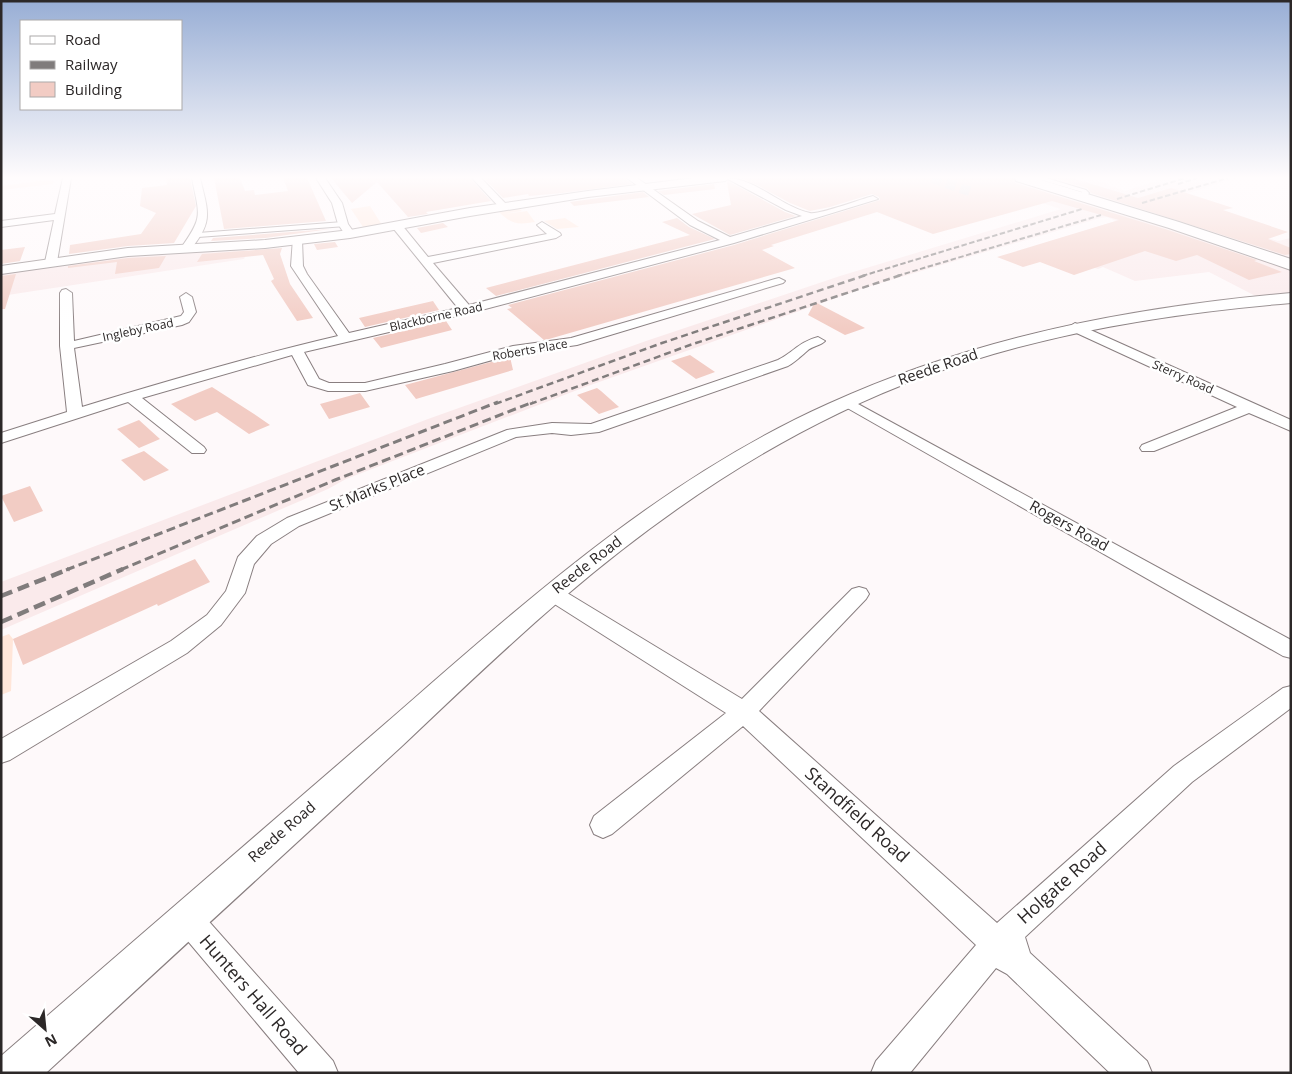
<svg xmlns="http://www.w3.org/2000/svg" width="1292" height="1074" font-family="'Open Sans',sans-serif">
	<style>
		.built { fill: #faeaeb }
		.green { fill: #ffe6d9 }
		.building { fill: #f2ccc4 }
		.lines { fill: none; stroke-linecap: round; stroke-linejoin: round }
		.minor-tunnel { stroke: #d4cfd0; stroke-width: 10; stroke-dasharray: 10 5; stroke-linecap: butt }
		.pedestrian-casing { stroke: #897f80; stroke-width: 2 }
		.minor-casing { stroke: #897f80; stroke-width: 2 }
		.tertiary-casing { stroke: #897f80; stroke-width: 2 }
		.primary-casing { stroke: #897f80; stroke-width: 2 }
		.pedestrian { fill: #fff; fill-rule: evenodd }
		.minor { fill: #fff; fill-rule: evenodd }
		.tertiary { fill: #fff; fill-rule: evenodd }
		.primary { fill: #fff; fill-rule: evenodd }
		.rail-far3 { stroke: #807c7c; stroke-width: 2; stroke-dasharray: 5.5 2.5; stroke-linecap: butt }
		.rail-far2 { stroke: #807c7c; stroke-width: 2.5; stroke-dasharray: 7 4; stroke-linecap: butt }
		.rail-far1 { stroke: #807c7c; stroke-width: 3; stroke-dasharray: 9 4.5; stroke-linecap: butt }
		.rail { stroke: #807c7c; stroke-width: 4.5; stroke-dasharray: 12 6; stroke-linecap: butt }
		.labels { text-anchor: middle; stroke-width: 5; stroke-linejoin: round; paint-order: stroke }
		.far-street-label { font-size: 12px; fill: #2c2828; stroke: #fff }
		.street-label { font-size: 15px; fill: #2c2828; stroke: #fff }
		.near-street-label { font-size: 18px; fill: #2c2828; stroke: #fff }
	</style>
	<rect width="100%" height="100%" fill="#fef9fa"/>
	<!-- built -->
	<path class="built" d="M 894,178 L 1083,178 L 1110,184 L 1107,185 L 1125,191 L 1165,178 L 1237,178 L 1148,205 L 1278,241 L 1291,238 L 1291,304 L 1273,305 L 1209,272 L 1135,281 L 1103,267 L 1098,269 L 1035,246 L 1116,221 L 1107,217 L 1100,218 L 864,288 L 585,387 L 346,479 L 328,489 L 1,630 L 1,582 L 428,419 L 646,341 L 840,276 L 1061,209 L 1033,200 Z
		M 249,249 L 244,259 L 1,296 L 1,272 L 134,254 Z"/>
	<!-- green -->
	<path class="green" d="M 54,179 L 53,184 L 1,190 L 1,186 Z
		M 370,206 L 382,225 L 363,227 L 351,209 Z
		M 518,208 L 522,211 L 504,214 L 527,211 L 535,222 C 517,225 511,224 498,211 Z
		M 565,218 L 579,227 L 557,229 L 544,221 Z
		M 9,634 L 13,639 L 11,691 L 1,695 L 1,637 Z"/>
	<!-- building -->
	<path class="building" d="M 166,178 L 190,178 L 196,206 L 174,243 L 128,246 L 69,254 L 70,245 L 141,234 L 156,213 L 140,206 L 142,188 L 167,185 Z
		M 214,178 L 240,178 L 245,191 L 254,190 L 255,195 L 288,191 L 283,178 L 307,178 L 326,221 L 224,229 Z
		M 331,178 L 470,178 L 491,201 L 426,212 L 428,214 L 408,217 L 377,182 L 352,203 Z
		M 484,178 L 625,178 L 632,184 L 562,193 L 529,196 L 528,194 L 503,198 Z
		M 740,178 L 1013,178 L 1015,183 L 1168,230 L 1257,260 L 1254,261 L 1282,272 L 1249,280 L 1197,255 L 1176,261 L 1145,251 L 1074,275 L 1040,262 L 1023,267 L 997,257 L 1119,220 L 1052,201 L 933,234 L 877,212 L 771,245 L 774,246 L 762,250 L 795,268 L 549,339 L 544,340 L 507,309 L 512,308 L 508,305 L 734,245 L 880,200 L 879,197 L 872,194 L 830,207 L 810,211 L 790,203 L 759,186 Z
		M 1053,178 L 1072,178 L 1138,198 L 1171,188 L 1233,208 L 1223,210 L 1288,232 L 1268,239 L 1291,248 L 1291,254 L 1285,255 L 1091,193 L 1087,188 Z
		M 728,181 L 785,212 L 796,216 L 730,235 L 692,214 L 731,205 L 727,182 Z
		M 714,184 L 715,189 L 664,195 L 658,191 Z
		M 643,192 L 649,197 L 574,206 L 570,202 Z
		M 677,218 L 689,227 L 715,239 L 496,296 L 486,288 L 690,235 L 662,222 Z
		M 443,223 L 448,227 L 421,233 L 417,228 Z
		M 330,229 L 265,238 L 211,241 L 213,238 Z
		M 335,242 L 338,247 L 317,250 L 314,244 Z
		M 25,247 L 20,261 L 1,264 L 1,250 Z
		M 282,248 L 280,254 L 290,284 L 313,318 L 297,321 L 271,281 L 274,279 L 263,255 L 197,262 L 202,254 Z
		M 166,256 L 159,268 L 115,274 L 117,262 L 68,268 L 68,266 L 128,258 Z
		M 16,274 L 5,309 L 1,309 L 1,276 Z
		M 433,301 L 439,310 L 365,327 L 359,318 Z
		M 815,302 L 865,328 L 845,335 L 808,315 Z
		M 446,321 L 452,330 L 381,348 L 373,338 Z
		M 690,355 L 715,372 L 696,379 L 671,361 Z
		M 510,357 L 513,370 L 416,399 L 405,385 Z
		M 212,387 L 257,416 L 270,425 L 249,434 L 217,412 L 195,421 L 171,404 Z
		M 597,388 L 601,391 L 619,407 L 599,414 L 577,395 Z
		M 360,393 L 370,407 L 329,419 L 320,404 Z
		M 139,420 L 150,430 L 160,439 L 139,448 L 117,429 Z
		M 144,451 L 169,470 L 144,481 L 121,460 Z
		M 30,486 L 43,511 L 14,522 L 1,496 Z
		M 195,559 L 210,582 L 158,606 L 157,604 L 23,665 L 13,639 Z"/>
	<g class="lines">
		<!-- minor-tunnel -->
		<path class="minor-tunnel" d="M 932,178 L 972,192"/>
		<!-- pedestrian casing -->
		<g class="pedestrian-casing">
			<path id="pedestrian" d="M 1035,178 L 1046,178 L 1086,190 L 1089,193 L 1086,198 L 1082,198 L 1082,192 Z
				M 343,222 L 347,224 L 346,226 L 198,237 L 194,235 L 198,233 Z"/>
		</g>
		<!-- minor casing -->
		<g class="minor-casing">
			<path id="minor" d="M 63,178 L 71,178 L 57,262 L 51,265 L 45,262 L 54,220 L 1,227 L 1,221 L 55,214 Z
				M 192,178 L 200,178 C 208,212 214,221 190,250 L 186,251 L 181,248 C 204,216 199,215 192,178 Z
				M 316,178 L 325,178 L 342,203 L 348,224 L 355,234 L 354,236 L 346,236 L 338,224 L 332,203 Z
				M 472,178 L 481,178 L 507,205 L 507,209 L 501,209 Z
				M 627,178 L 637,178 L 698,221 L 730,237 L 802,216 L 786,210 L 726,178 C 756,178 781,207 810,213 C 819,215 861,199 873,196 L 878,199 L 734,243 L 470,313 L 304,352 L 319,379 L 329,383 L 365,383 L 445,364 L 513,346 L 571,338 L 775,279 L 779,278 L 785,281 L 783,283 L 577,345 L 514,354 L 453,371 L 365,391 L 328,391 L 308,385 L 292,355 L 142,398 L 204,447 L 206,450 L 204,453 L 192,453 L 128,402 L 1,443 L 1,433 L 67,412 L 60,346 L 60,293 L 62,290 L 66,289 L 72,293 L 74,341 L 181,316 L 184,312 L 180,297 L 186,293 L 192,297 L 196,312 L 189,322 L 182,325 L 74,348 L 82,407 C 167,381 252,356 338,336 L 291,266 L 293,238 L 301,238 L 302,240 L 303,266 L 307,274 L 349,333 L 458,308 L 393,228 L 393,224 L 401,224 L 428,257 L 547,234 L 537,225 L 542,222 L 560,233 L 561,235 L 556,238 L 433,263 L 469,305 L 720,240 L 690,225 Z
				M 1075,323 L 1291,420 L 1291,431 L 1249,413 L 1154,451 L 1142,451 L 1140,448 L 1142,445 L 1237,407 L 1070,330 L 1069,327 Z
				M 818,337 L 825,341 C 820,346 812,346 807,351 C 800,357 796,361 788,366 L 599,432 L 571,435 L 552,433 L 516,437 L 299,526 L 271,544 L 254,564 L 245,593 L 221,625 L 187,653 L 10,760 L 1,763 L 1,739 L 171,641 L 207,615 L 226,591 L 238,557 L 257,536 L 287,518 L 507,430 L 552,423 L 591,424 L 778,360 C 795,351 799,342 818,337 Z
				M 847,398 L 1291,640 L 1291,658 L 1283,656 L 842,405 L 840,402 L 842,399 Z
				M 552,586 L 559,588 L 742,699 L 852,589 L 859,587 L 866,589 L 869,594 L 866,599 L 759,711 L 997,923 L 1174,766 L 1283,688 L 1291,686 L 1291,708 L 1192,782 L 1025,937 L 1030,953 L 1147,1061 L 1152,1073 L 1110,1073 L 1007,974 L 996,968 L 910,1073 L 871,1073 L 876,1061 L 976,945 L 743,726 L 612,834 L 603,838 L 594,834 L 590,825 L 594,816 L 726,713 L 545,598 L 542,593 L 545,588 Z
				M 186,902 L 196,907 L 333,1061 L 338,1073 L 299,1073 L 176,927 L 171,917 L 176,907 Z"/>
		</g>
		<!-- tertiary casing -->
		<g class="tertiary-casing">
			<path id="tertiary" d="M 694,178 L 730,178 L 725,181 L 588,197 L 470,216 L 350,238 L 265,248 L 128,256 L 1,274 L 1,266 L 128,248 L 265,240 L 350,230 L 470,208 L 588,191 Z
				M 1291,293 L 1291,303 C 1135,316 981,344 839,413 C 739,461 647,526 563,598 C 508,645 455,696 402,746 C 283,855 164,964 46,1073 L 1,1073 L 1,1056 C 129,945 258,834 386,723 C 524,603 659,480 828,404 C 975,337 1131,307 1291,293 Z"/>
		</g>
		<!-- primary casing -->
		<g class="primary-casing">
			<path id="primary" d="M 1015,178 L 1035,178 L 1179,222 L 1291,259 L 1291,270 L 1169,228 L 1016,181 Z"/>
		</g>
		<!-- pedestrian -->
		<use href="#pedestrian" class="pedestrian"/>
		<!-- minor -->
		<use href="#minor" class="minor"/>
		<!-- tertiary -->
		<use href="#tertiary" class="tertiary"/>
		<!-- primary -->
		<use href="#primary" class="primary"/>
		<!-- rail-far3 -->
		<path class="rail-far3" d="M 1178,184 L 1197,178
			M 1117,199 L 1185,178
			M 1142,203 L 1228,178
			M 862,276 L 1082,209
			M 897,276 L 1101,215"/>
		<!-- rail-far2 -->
		<path class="rail-far2" d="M 495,404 L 662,343 L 866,275
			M 530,404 L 690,345 L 901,275"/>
		<!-- rail-far1 -->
		<path class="rail-far1" d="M 66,570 L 498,402
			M 120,570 L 335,480 L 533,402"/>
		<!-- rail -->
		<path class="rail" d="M 1,596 L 69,569
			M 1,622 L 123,569"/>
	</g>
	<!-- sky -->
	<linearGradient id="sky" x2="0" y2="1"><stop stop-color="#98aed5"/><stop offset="0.54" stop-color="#fffcfd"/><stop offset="1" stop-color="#fffcfd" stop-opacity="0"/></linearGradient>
	<rect width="1292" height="329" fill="url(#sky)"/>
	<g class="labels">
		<!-- far-street labels -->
		<g class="far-street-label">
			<text transform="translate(436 317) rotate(-13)" y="4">Blackborne Road</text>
			<text transform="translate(138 330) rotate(-12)" y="4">Ingleby Road</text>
			<text transform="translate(530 350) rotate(-10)" y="4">Roberts Place</text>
			<text transform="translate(1183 377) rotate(24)" y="4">Sterry Road</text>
		</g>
		<!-- street labels -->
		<g class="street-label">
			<text transform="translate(938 367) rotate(-19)" y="5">Reede Road</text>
			<text transform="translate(377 488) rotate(-22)" y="5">St Marks Place</text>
			<text transform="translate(1069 526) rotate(29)" y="5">Rogers Road</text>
			<text transform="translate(587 565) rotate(-38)" y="5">Reede Road</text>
			<text transform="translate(282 832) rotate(-41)" y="5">Reede Road</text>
		</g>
		<!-- near-street labels -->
		<g class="near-street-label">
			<text transform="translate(857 815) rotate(42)" y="6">Standfield Road</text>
			<text transform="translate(1062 883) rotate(-42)" y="6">Holgate Road</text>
			<text transform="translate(253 995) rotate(49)" y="6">Hunters Hall Road</text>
		</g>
	</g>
	<!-- border -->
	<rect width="1292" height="1074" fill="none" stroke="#2c2828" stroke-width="5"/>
	<!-- legend -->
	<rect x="20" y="20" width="162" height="90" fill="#ffffff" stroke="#aba9a9"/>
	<rect x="30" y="36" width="25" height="8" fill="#ffffff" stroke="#aba9a9"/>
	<text x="65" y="45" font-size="15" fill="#2c2828">Road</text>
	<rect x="30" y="61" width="25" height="8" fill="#807c7c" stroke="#aba9a9"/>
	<text x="65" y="70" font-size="15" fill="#2c2828">Railway</text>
	<rect x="30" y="82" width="25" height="15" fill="#f2ccc4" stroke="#aba9a9"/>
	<text x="65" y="95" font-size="15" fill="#2c2828">Building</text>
	<!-- north arrow -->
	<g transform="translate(45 1029) rotate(153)" stroke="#ffffff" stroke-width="4" paint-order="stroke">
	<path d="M0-4L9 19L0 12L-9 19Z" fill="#2c2828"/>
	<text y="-8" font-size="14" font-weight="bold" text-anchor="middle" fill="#2c2828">N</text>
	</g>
</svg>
